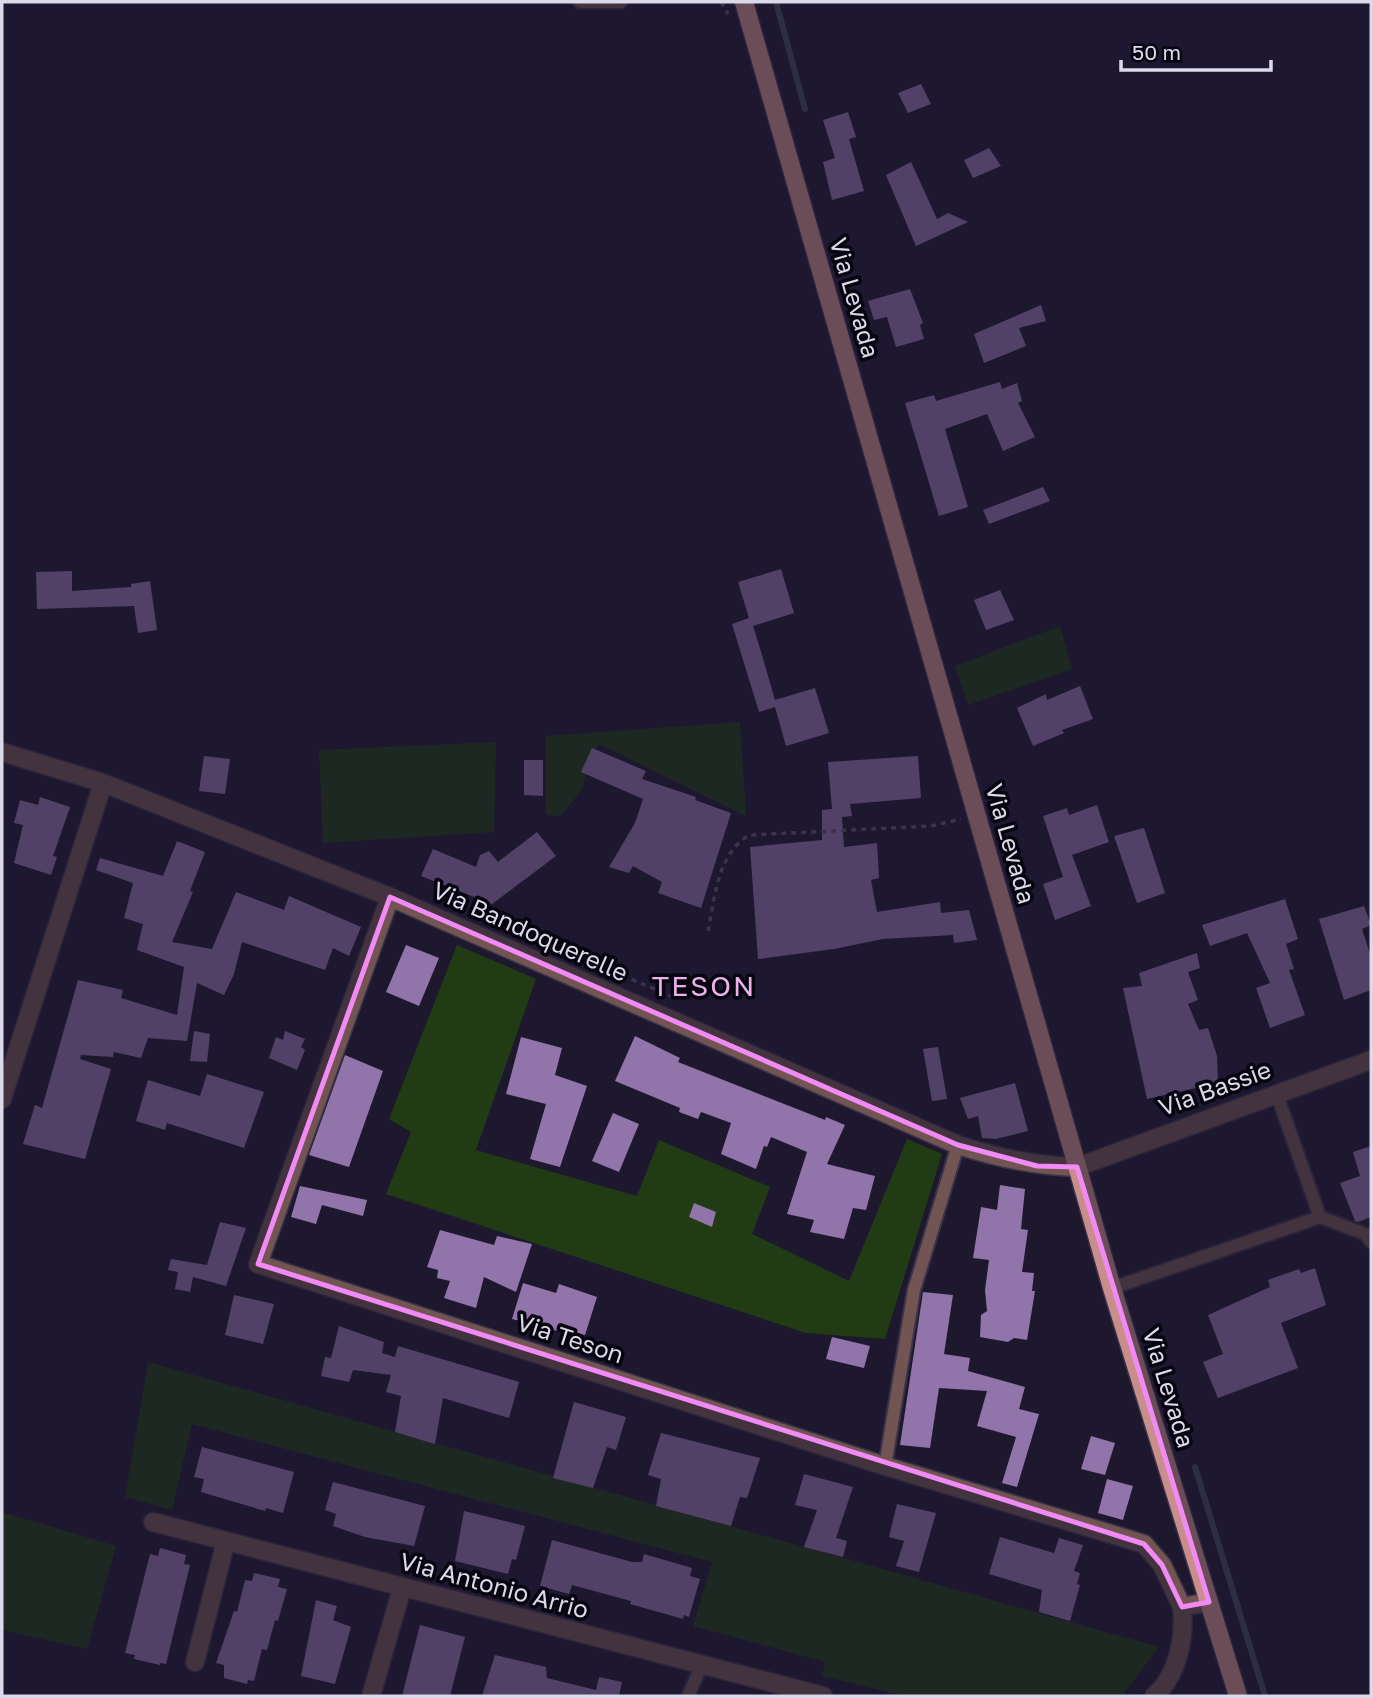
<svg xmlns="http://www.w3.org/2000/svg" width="1373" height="1698" font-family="'Golos Text',sans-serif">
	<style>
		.green { fill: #213c15 }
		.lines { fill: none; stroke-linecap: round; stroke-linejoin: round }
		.stream { stroke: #424d54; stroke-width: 6 }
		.building { fill: #9174a9 }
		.service-casing { stroke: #393349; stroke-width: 16 }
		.minor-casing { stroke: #393349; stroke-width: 21 }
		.primary-casing { stroke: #393349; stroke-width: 21 }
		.path { stroke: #5d586d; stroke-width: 3.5; stroke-dasharray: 5 5; stroke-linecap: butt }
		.service { stroke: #725553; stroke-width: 12 }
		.minor { stroke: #725553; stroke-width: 18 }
		.primary { stroke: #c98e8b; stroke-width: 18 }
		.marked { fill: none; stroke: #f18af4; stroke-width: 5; stroke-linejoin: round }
		.labels { text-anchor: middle; stroke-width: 7; stroke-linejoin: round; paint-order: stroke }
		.street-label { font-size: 24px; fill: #dcd9ea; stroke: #07050f }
		.quarter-label { font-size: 28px; letter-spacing: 2px; fill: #ebb1eb; stroke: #07050f }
	</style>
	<rect width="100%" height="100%" fill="#1e182f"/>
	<!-- green -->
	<path class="green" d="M 1060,626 L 1072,669 L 968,705 L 955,666 Z
		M 740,722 L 746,816 L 599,744 L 590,758 L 582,790 L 560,816 L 546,815 L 546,736 Z
		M 496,742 L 494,832 L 323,843 L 319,750 Z
		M 457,945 L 536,979 L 476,1150 L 637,1196 L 659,1140 L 770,1187 L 752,1234 L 849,1281 L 907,1139 L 942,1154 L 885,1339 L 806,1333 L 386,1194 L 411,1132 L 389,1119 Z
		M 148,1362 L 1159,1647 L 1122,1696 L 904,1696 L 822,1676 L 825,1662 L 693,1626 L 712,1562 L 192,1424 L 172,1510 L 125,1497 Z
		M 2,1512 L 116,1546 L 87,1649 L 2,1630 Z"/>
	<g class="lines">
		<!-- stream -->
		<path class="stream" d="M 776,2 L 805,109
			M 1195,1467 L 1265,1696"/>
	</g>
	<!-- building -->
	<path class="building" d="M 921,84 L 931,104 L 908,113 L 898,93 Z
		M 848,112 L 856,137 L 849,139 L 864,191 L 832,200 L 823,162 L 835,158 L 823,120 Z
		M 989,148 L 1001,166 L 973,178 L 964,160 Z
		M 911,162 L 937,219 L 948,213 L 968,222 L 916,246 L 886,175 Z
		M 910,289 L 923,323 L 920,325 L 924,339 L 896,347 L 887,317 L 874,320 L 868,301 Z
		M 1041,305 L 1046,321 L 1019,328 L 1026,346 L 984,363 L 974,334 Z
		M 1000,382 L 1002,389 L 1017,383 L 1022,401 L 1018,403 L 1035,437 L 1003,451 L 987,414 L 945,429 L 968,507 L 939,516 L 905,403 L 934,395 L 936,401 Z
		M 1043,487 L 1050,501 L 989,524 L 983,510 Z
		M 781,569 L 794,613 L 753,626 L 762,655 L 775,700 L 815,688 L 829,733 L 786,746 L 775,707 L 759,712 L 732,624 L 749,618 L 738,582 Z
		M 72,571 L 72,591 L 131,587 L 131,584 L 150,581 L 157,630 L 138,633 L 134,606 L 37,609 L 36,572 Z
		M 1000,590 L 1014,620 L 986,630 L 974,600 Z
		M 1080,686 L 1093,719 L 1062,730 L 1064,733 L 1033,746 L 1017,708 L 1046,694 L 1047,700 Z
		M 592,748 L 646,771 L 642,779 L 696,797 L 695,800 L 731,813 L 701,908 L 658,893 L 662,882 L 633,866 L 629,873 L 609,867 L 635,823 L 643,799 L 581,772 Z
		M 204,756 L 230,759 L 225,794 L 199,791 Z
		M 918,756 L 921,798 L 850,804 L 852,816 L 842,817 L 844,847 L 877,843 L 879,878 L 871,880 L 877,912 L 940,902 L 941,913 L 969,910 L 977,940 L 954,943 L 953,935 L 883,939 L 834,949 L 758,959 L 750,847 L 822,840 L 822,810 L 832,809 L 828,762 Z
		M 524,760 L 543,760 L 543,796 L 524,795 Z
		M 40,797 L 70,807 L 53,856 L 57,857 L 51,875 L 14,863 L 23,825 L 14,823 L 20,800 L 38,805 Z
		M 1097,805 L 1109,842 L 1072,855 L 1091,906 L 1055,920 L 1043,884 L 1063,877 L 1043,816 L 1067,808 L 1069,815 Z
		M 1144,828 L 1165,893 L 1137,903 L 1114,836 Z
		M 537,832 L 556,856 L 492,904 L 421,876 L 433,849 L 476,867 L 480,855 L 489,851 L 498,862 Z
		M 177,841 L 205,852 L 190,891 L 193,892 L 172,942 L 212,949 L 236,892 L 284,910 L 289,896 L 361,927 L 349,956 L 333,948 L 325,970 L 242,942 L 234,974 L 224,995 L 197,983 L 187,1041 L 148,1038 L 141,1058 L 114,1052 L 113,1057 L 81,1055 L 80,1059 L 111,1069 L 85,1159 L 23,1144 L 35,1105 L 42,1108 L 78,980 L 123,990 L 121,998 L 177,1015 L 184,967 L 137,950 L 143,924 L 124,918 L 133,883 L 96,870 L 100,858 L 163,876 Z
		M 1285,899 L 1298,939 L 1286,944 L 1294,969 L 1289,970 L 1305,1015 L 1270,1028 L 1256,988 L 1270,983 L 1247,933 L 1210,946 L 1202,925 Z
		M 1364,906 L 1371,925 L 1362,929 L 1371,957 L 1371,990 L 1344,1000 L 1319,919 Z
		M 406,945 L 439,958 L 419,1006 L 386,992 Z
		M 1197,953 L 1200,968 L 1188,972 L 1198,1000 L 1188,1004 L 1199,1030 L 1208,1028 L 1217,1056 L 1218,1083 L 1147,1099 L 1123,988 L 1142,986 L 1139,973 Z
		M 194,1031 L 210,1034 L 207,1062 L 190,1061 Z
		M 285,1031 L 305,1039 L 301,1047 L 305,1050 L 297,1070 L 269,1058 L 276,1037 L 283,1040 Z
		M 635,1036 L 680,1058 L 678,1062 L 825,1120 L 826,1117 L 845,1125 L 827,1164 L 875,1176 L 866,1210 L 853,1208 L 844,1239 L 810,1232 L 814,1220 L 787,1214 L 807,1152 L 771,1137 L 767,1147 L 764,1146 L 756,1169 L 721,1154 L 731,1123 L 701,1112 L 698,1119 L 679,1112 L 680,1108 L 615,1081 Z
		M 521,1037 L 562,1048 L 555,1075 L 587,1086 L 560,1167 L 530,1159 L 546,1104 L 506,1094 Z
		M 938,1047 L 947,1099 L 932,1101 L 923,1049 Z
		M 345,1055 L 383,1071 L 349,1167 L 309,1155 Z
		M 207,1074 L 264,1092 L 244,1148 L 167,1123 L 165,1130 L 136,1121 L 148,1080 L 200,1096 Z
		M 1015,1083 L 1028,1131 L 996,1139 L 982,1138 L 978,1116 L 968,1119 L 960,1098 Z
		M 613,1113 L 639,1124 L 619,1172 L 592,1161 Z
		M 1371,1146 L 1371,1217 L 1358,1222 L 1355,1221 L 1340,1183 L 1360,1176 L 1353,1152 Z
		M 1000,1185 L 1025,1189 L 1021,1229 L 1028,1230 L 1022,1272 L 1034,1273 L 1032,1291 L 1035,1291 L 1027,1340 L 1014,1338 L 1008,1342 L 980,1337 L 981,1315 L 987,1311 L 985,1290 L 989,1260 L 973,1258 L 981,1207 L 997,1210 Z
		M 300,1186 L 367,1200 L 363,1216 L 322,1205 L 316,1224 L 291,1217 Z
		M 694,1203 L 716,1212 L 712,1227 L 689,1217 Z
		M 220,1222 L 246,1228 L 226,1286 L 193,1277 L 190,1292 L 175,1289 L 178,1272 L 168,1270 L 171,1259 L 207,1265 Z
		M 440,1230 L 494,1245 L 497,1236 L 532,1244 L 516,1292 L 484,1277 L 476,1308 L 444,1298 L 450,1281 L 437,1278 L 438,1270 L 427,1267 Z
		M 1315,1268 L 1326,1305 L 1281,1323 L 1298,1368 L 1218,1398 L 1203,1362 L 1223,1354 L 1208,1315 L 1270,1287 L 1268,1280 L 1299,1269 L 1301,1273 Z
		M 523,1283 L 556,1293 L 559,1284 L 597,1297 L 585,1335 L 569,1331 L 569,1334 L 512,1319 Z
		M 923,1292 L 953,1295 L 944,1354 L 970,1358 L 968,1371 L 1025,1387 L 1019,1409 L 1039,1414 L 1017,1487 L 1002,1483 L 1016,1437 L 977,1426 L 987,1391 L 939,1388 L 930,1448 L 900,1445 Z
		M 234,1295 L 274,1304 L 263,1344 L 225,1335 Z
		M 339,1326 L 384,1342 L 382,1353 L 395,1357 L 398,1346 L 519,1382 L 509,1418 L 443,1398 L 435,1444 L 395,1432 L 401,1396 L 386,1392 L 391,1375 L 353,1370 L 349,1382 L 321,1376 L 325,1357 L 331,1358 Z
		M 832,1337 L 870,1346 L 864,1368 L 826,1359 Z
		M 574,1402 L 626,1417 L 616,1450 L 607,1447 L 593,1488 L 553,1478 Z
		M 661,1433 L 760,1458 L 747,1498 L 740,1497 L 731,1526 L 656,1506 L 661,1479 L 648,1475 Z
		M 1091,1436 L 1115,1443 L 1105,1475 L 1081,1469 Z
		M 202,1447 L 294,1472 L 283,1513 L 266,1508 L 265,1511 L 201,1492 L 204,1479 L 194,1477 Z
		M 804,1474 L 853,1487 L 836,1538 L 847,1541 L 843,1557 L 804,1547 L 817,1510 L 795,1505 Z
		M 1107,1479 L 1133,1486 L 1123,1520 L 1098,1513 Z
		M 333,1482 L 425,1506 L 414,1546 L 365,1537 L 333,1526 L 336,1514 L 325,1510 Z
		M 897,1504 L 936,1513 L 919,1572 L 896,1566 L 904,1541 L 889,1537 Z
		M 464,1511 L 525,1526 L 516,1560 L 512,1559 L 508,1574 L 455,1561 Z
		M 1000,1537 L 1054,1553 L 1059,1538 L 1083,1545 L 1074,1571 L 1080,1573 L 1077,1584 L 1080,1585 L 1070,1621 L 1039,1612 L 1042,1590 L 989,1574 Z
		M 552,1540 L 632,1562 L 642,1562 L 644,1554 L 692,1568 L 690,1576 L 700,1579 L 689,1617 L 684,1615 L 683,1619 L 630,1604 L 631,1601 L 572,1585 L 569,1594 L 540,1586 Z
		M 160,1548 L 186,1555 L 184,1564 L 190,1565 L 166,1664 L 160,1663 L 160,1665 L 134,1659 L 135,1655 L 125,1653 L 150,1554 L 158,1556 Z
		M 254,1573 L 280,1579 L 278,1587 L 287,1589 L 278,1621 L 275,1620 L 267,1650 L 262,1649 L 254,1681 L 248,1680 L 247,1684 L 224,1678 L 224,1665 L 216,1663 L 234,1611 L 237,1612 L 245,1580 L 252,1581 Z
		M 316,1600 L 337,1606 L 333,1620 L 351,1627 L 335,1684 L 301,1676 Z
		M 420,1625 L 465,1637 L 450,1696 L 402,1696 Z
		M 495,1655 L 546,1667 L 547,1678 L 596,1690 L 599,1677 L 622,1682 L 619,1696 L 482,1696 Z"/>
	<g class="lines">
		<!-- service casing -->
		<g class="service-casing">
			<path id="service" d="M 580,2 L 621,2
				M 1276,1092 L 1320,1217
				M 1112,1288 L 1320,1217 L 1365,1234 L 1371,1242
				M 885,1466 L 914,1290 L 958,1145
				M 688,1696 L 702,1665"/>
		</g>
		<!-- minor casing -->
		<g class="minor-casing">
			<path id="minor" d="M 2,752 L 103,783 L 390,897 L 958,1145 C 998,1158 1035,1166 1077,1167 L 1371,1060
				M 390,897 L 258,1264 L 885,1466 L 1144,1544 L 1162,1565 L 1182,1607 L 1209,1602
				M 2,1099 L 103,783
				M 153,1522 L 823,1696
				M 195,1662 L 226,1541
				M 371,1696 L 402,1588
				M 1154,1696 C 1178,1676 1185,1637 1182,1607"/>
		</g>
		<!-- primary casing -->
		<g class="primary-casing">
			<path id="primary" d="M 744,2 L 1112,1288 L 1238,1696"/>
		</g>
		<!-- path -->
		<path class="path" d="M 721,2 L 728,14
			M 708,931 C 715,897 717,855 749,835 L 931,826 L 961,819
			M 604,968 L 674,997 L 675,1001"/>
		<!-- service -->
		<use href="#service" class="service"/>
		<!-- minor -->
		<use href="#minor" class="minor"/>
		<!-- primary -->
		<use href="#primary" class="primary"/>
	</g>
	<!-- marked area -->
	<path d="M0 0H1373V1698H0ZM 390,897 L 958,1145 L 1037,1166 L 1077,1167 L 1209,1602 L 1182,1607 L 1162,1565 L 1144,1544 L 258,1264 Z" fill="#1e182f" fill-opacity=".55" fill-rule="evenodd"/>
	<path class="marked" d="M 390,897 L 958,1145 L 1037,1166 L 1077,1167 L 1209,1602 L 1182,1607 L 1162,1565 L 1144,1544 L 258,1264 Z"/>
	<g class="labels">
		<!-- street labels -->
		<g class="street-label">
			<text transform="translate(854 298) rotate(74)" y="8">Via Levada</text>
			<text transform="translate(1010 844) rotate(74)" y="8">Via Levada</text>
			<text transform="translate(530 932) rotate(24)" y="8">Via Bandoquerelle</text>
			<text transform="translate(1215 1089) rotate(-20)" y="8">Via Bassie</text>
			<text transform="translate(570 1339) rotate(18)" y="8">Via Teson</text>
			<text transform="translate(1168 1388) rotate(73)" y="8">Via Levada</text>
			<text transform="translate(494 1586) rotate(15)" y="8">Via Antonio Arrio</text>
		</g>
		<!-- quarter labels -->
		<g class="quarter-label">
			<text x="704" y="996">TESON</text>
		</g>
	</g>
	<!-- border -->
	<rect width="1373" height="1698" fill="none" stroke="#dcd9ea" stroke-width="7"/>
	<!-- scale -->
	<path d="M1121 60v10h150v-10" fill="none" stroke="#dcd9ea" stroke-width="3.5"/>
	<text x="1132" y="60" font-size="21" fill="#dcd9ea" stroke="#07050f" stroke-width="5" paint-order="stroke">50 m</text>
</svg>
